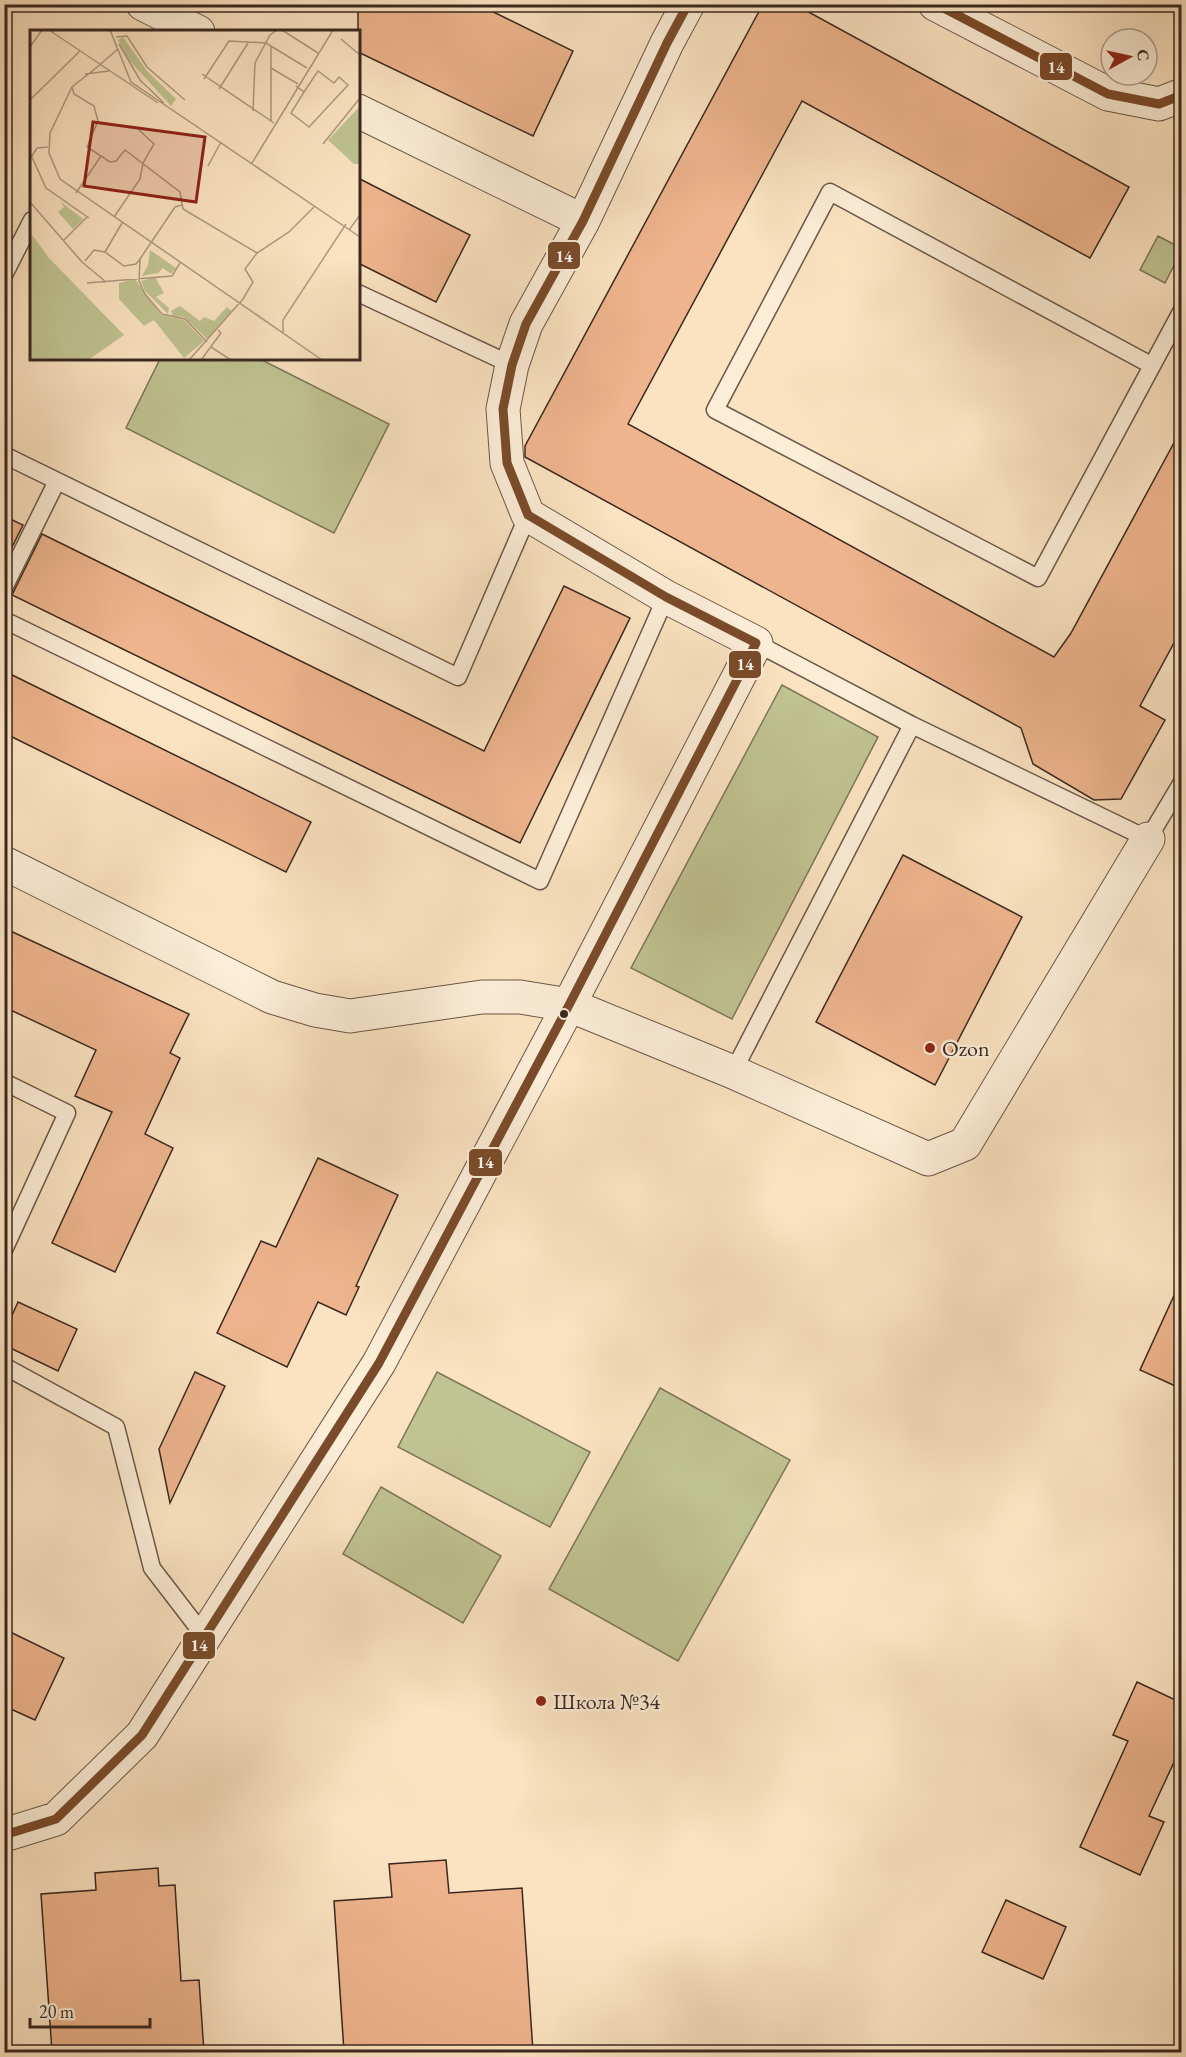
<svg xmlns="http://www.w3.org/2000/svg" width="1186" height="2057" font-family="'EB Garamond',serif">
	<style>
		.green { fill: #c0c392; stroke: #7d7659; stroke-width: 1.5 }
		.building { fill: #eeb48d; stroke: #3a2820; stroke-width: 1.5 }
		.lines { fill: none; stroke-linecap: round; stroke-linejoin: round }
		.lane-casing { stroke: #6a5748; stroke-width: 19 }
		.street-casing { stroke: #6a5748; stroke-width: 35 }
		.lane { stroke: #fcedd7; stroke-width: 16 }
		.street { stroke: #fcedd7; stroke-width: 33 }
		.bus-1-casing { stroke: #fcedd7; stroke-width: 14 }
		.bus-1 { stroke: #7a4b2a; stroke-width: 9 }
		.bus-dot { fill: #3a2820; stroke: #fcedd7; stroke-width: 2 }
		.poi-dot { fill: #8f2418; stroke: #fcedd7; stroke-width: 2 }
		.labels { text-anchor: middle; stroke-width: 5; stroke-linejoin: round; paint-order: stroke }
		.poi-label { font-size: 22px; fill: #3a2820; stroke: #fcedd7; text-anchor: start }
		.inset-road { fill: none; stroke: #ae9881; stroke-width: 1.5 }
		.view { fill: #8f2418; fill-opacity: 0.15; stroke: #8f2418; stroke-width: 3 }
		.inset-edge { fill: none; stroke: #3a2820; stroke-width: 3 }
		.line-badge { stroke: #fcedd7; stroke-width: 2 }
		.badge-label { font-size: 16px; text-anchor: middle; font-weight: bold; fill: #fff }
	</style>
	<rect width="100%" height="100%" fill="#fbe3c1"/>
	<filter id="stains"><feTurbulence type="fractalNoise" baseFrequency=".00333" numOctaves="4"/><feColorMatrix values="0 0 0 0 .2 0 0 0 0 .09 0 0 0 0 .02 0 0 0 .5 -.17"/></filter>
	<radialGradient id="worn" r=".72"><stop offset=".6" stop-color="#630" stop-opacity="0"/><stop offset="1" stop-color="#630" stop-opacity=".3"/></radialGradient>
	<!-- green -->
	<path class="green" d="M 1158,236 L 1181,248 L 1181,252 L 1165,283 L 1140,270 Z
		M 160,359 L 260,359 L 389,424 L 334,533 L 126,428 Z
		M 782,685 L 878,737 L 732,1019 L 631,968 Z
		M 437,1372 L 590,1452 L 550,1527 L 398,1447 Z
		M 660,1388 L 790,1460 L 678,1661 L 549,1589 Z
		M 381,1487 L 501,1556 L 463,1623 L 343,1554 Z"/>
	<!-- building -->
	<path class="building" d="M 358,4 L 477,4 L 573,51 L 533,136 L 358,52 Z
		M 763,4 L 794,4 L 1129,187 L 1090,258 L 802,101 L 628,424 L 1054,657 L 1071,633 L 1182,428 L 1182,628 L 1140,706 L 1165,720 L 1121,799 L 1094,800 L 1033,764 L 1021,728 L 525,457 L 525,446 Z
		M 358,178 L 470,235 L 436,302 L 358,263 Z
		M 4,516 L 23,525 L 4,563 Z
		M 42,534 L 484,751 L 564,586 L 630,618 L 520,843 L 12,595 Z
		M 4,671 L 311,822 L 286,872 L 4,733 Z
		M 903,855 L 1022,917 L 935,1085 L 816,1022 Z
		M 4,928 L 189,1014 L 170,1053 L 180,1058 L 145,1134 L 173,1148 L 115,1272 L 52,1243 L 112,1112 L 75,1096 L 96,1050 L 4,1007 Z
		M 318,1158 L 398,1195 L 356,1286 L 359,1287 L 346,1315 L 318,1302 L 287,1367 L 217,1333 L 261,1241 L 276,1247 Z
		M 1182,1278 L 1182,1389 L 1140,1370 Z
		M 18,1302 L 77,1329 L 58,1371 L 4,1345 L 4,1333 Z
		M 195,1372 L 225,1386 L 170,1503 L 159,1449 Z
		M 4,1629 L 64,1658 L 35,1720 L 4,1706 Z
		M 1137,1682 L 1182,1703 L 1182,1745 L 1149,1816 L 1164,1822 L 1140,1875 L 1080,1847 L 1128,1741 L 1113,1735 Z
		M 446,1860 L 449,1893 L 522,1888 L 533,2052 L 344,2052 L 334,1901 L 392,1897 L 389,1864 Z
		M 158,1868 L 159,1886 L 175,1885 L 181,1981 L 199,1980 L 204,2052 L 52,2052 L 41,1894 L 96,1890 L 95,1873 Z
		M 1006,1900 L 1066,1927 L 1043,1979 L 982,1952 Z"/>
	<g class="lines">
		<!-- lane casing -->
		<g class="lane-casing">
			<path id="lane" d="M 4,275 L 32,220
				M 358,293 L 512,365
				M 1151,365 L 830,192 L 715,410 L 1038,578 L 1182,310
				M 4,455 L 458,677 L 528,515
				M 4,588 L 57,481
				M 4,620 L 540,881 L 666,597
				M 756,643 L 912,725 L 1148,839 L 1182,782
				M 733,1072 L 912,725
				M 4,1082 L 67,1113 L 4,1250
				M 4,1366 L 116,1427 L 152,1568 L 205,1637"/>
		</g>
		<!-- street casing -->
		<g class="street-casing">
			<path id="street" d="M 143,4 L 198,32
				M 935,4 L 1108,94 L 1159,104 L 1182,95
				M 358,111 L 583,221
				M 4,863 L 272,997 L 315,1010 L 350,1016 L 482,997 L 520,997 L 569,1005 L 733,1072 L 928,1159 L 965,1144 L 1148,839
				M 4,1835 L 56,1819 L 142,1735 L 379,1363 L 569,1005 L 756,643 L 666,597 L 528,515 L 507,463 L 503,409 L 512,365 L 526,324 L 583,221 L 667,43 L 688,4"/>
		</g>
		<!-- lane -->
		<use href="#lane" class="lane"/>
		<!-- street -->
		<use href="#street" class="street"/>
		<!-- bus-1 casing -->
		<g class="bus-1-casing">
			<path id="bus-1" d="M 936,4 L 1108,94 L 1159,104 L 1182,95
				M 4,1835 L 56,1819 L 142,1735 L 379,1363 L 569,1005 L 756,643 L 666,597 L 528,515 L 507,463 L 503,409 L 512,365 L 526,324 L 583,221 L 667,43 L 688,4"/>
		</g>
		<!-- bus-1 -->
		<use href="#bus-1" class="bus-1"/>
	</g>
	<!-- markers -->
	<circle class="bus-dot" cx="564" cy="1014" r="5"/>
	<g class="poi-dot">
		<circle cx="930" cy="1048" r="6"/>
		<circle cx="541" cy="1701" r="6"/>
	</g>
	<g class="labels">
		<!-- poi labels -->
		<g class="poi-label">
			<text x="942" y="1056">Ozon</text>
			<text x="553" y="1709">Школа №34</text>
		</g>
	</g>
	<!-- overview -->
	<g transform="translate(30 30)">
		<rect width="330" height="330" fill="#fbe3c1"/>
		<path d="M 93,7 L 117,41 L 146,69 L 141,76 L 99,30 L 88,10 ZM 330,76 L 330,134 L 324,134 L 298,110 ZM 31,172 L 53,189 L 43,199 L 28,182 L 34,177 ZM 0,202 L 19,228 L 94,305 L 58,330 L 0,330 ZM 120,220 L 146,238 L 141,244 L 133,238 L 128,243 L 112,246 L 118,235 ZM 125,247 L 134,263 L 126,267 L 139,278 L 138,284 L 115,261 L 111,251 ZM 105,249 L 131,285 L 154,290 L 174,311 L 154,328 L 124,290 L 114,296 L 89,269 L 89,253 ZM 150,276 L 170,291 L 174,287 L 184,291 L 197,277 L 202,281 L 177,309 L 154,287 L 143,286 L 141,281 Z" fill="#c0c392"/>
		<path class="inset-road" d="M 19,0 L 128,73M 80,0 L 101,52 L 330,207M 252,0 L 288,23M 86,7 L 97,6 L 117,37 L 155,70M 311,9 L 330,25M 89,14 L 110,50 L 134,73M 0,17 L 12,0M 66,38 L 42,57 L 20,103 L 19,123 L 30,149 L 292,330M 66,38 L 88,19M 241,38 L 268,54M 55,44 L 79,41M 172,44 L 244,93M 174,49 L 199,11 L 236,13 L 277,38M 266,56 L 274,62 L 261,83 L 279,97 L 318,55 L 309,47 L 304,53 L 288,41 L 274,62M 42,57 L 44,64 L 64,76 L 68,91 L 57,117 L 80,132 L 86,131 L 95,120 L 150,162 L 153,179 L 227,223M 189,59 L 218,13M 0,70 L 50,21M 223,81 L 225,33 L 240,5 L 247,0M 241,91 L 241,16M 293,114 L 330,68M 1,125 L 16,158 L 59,188M 0,129 L 7,118 L 18,117M 222,133 L 303,0M 178,136 L 191,112M 46,163 L 71,126M 0,172 L 52,232 L 76,252M 152,175 L 145,177 L 110,229 L 109,251 L 115,264 L 132,284 L 155,289 L 177,312M 84,187 L 110,149 L 113,133 L 124,114 L 109,100M 319,200 L 330,185M 33,211 L 57,187M 75,222 L 92,193M 55,231 L 64,220 L 75,222 L 94,236 L 106,234 L 110,229M 57,253 L 142,246 L 150,233M 253,302 L 253,290 L 316,194M 181,317 L 201,330M 159,330 L 213,269 L 223,252 L 215,239 L 227,223 L 259,202 L 284,177M 171,330 L 191,303 L 188,300"/>
		<path class="view" d="M 63,92 L 175,107 L 166,172 L 54,156 Z"/>
		<rect width="330" height="330" class="inset-edge"/>
	</g>
	<g class="line-badge">
		<rect x="1039" y="52" width="34" height="29" rx="6" fill="#7a4b2a"/>
		<rect x="547" y="241" width="34" height="29" rx="6" fill="#7a4b2a"/>
		<rect x="728" y="650" width="34" height="29" rx="6" fill="#7a4b2a"/>
		<rect x="468" y="1148" width="35" height="29" rx="6" fill="#7a4b2a"/>
		<rect x="182" y="1631" width="34" height="29" rx="6" fill="#7a4b2a"/>
	</g>
	<g class="badge-label">
		<text x="1056" y="73">14</text>
		<text x="564" y="262">14</text>
		<text x="745" y="670">14</text>
		<text x="485" y="1168">14</text>
		<text x="199" y="1651">14</text>
	</g>
	<!-- margin -->
	<rect width="1186" height="2057" fill="none" stroke="#fbe3c1" stroke-width="24"/>
	<rect x="6" y="6" width="1174" height="2045" fill="none" stroke="#3a2820" stroke-width="3"/>
	<rect x="12" y="12" width="1162" height="2033" fill="none" stroke="#3a2820" stroke-width="1.5"/>
	<!-- north arrow -->
	<g transform="translate(1129 57) rotate(82)"><circle r="28" fill="#fcedd7" stroke="#ae9e8e" stroke-width="1.5"/>
	<path d="M0-4.5L10 22L0 15L-10 22Z" fill="#8f2418"/>
	<text y="-9" font-size="16" font-weight="bold" text-anchor="middle" fill="#3a2820">С</text>
	</g>
	<!-- scale -->
	<path d="M30 2018v9h120v-9" fill="none" stroke="#3a2820" stroke-width="3"/>
	<text x="39" y="2018" font-size="18" fill="#3a2820" stroke="#fcedd7" stroke-width="4.5" paint-order="stroke">20 m</text>
	<rect width="100%" height="100%" filter="url(#stains)"/>
	<rect width="100%" height="100%" fill="url(#worn)"/>
</svg>
